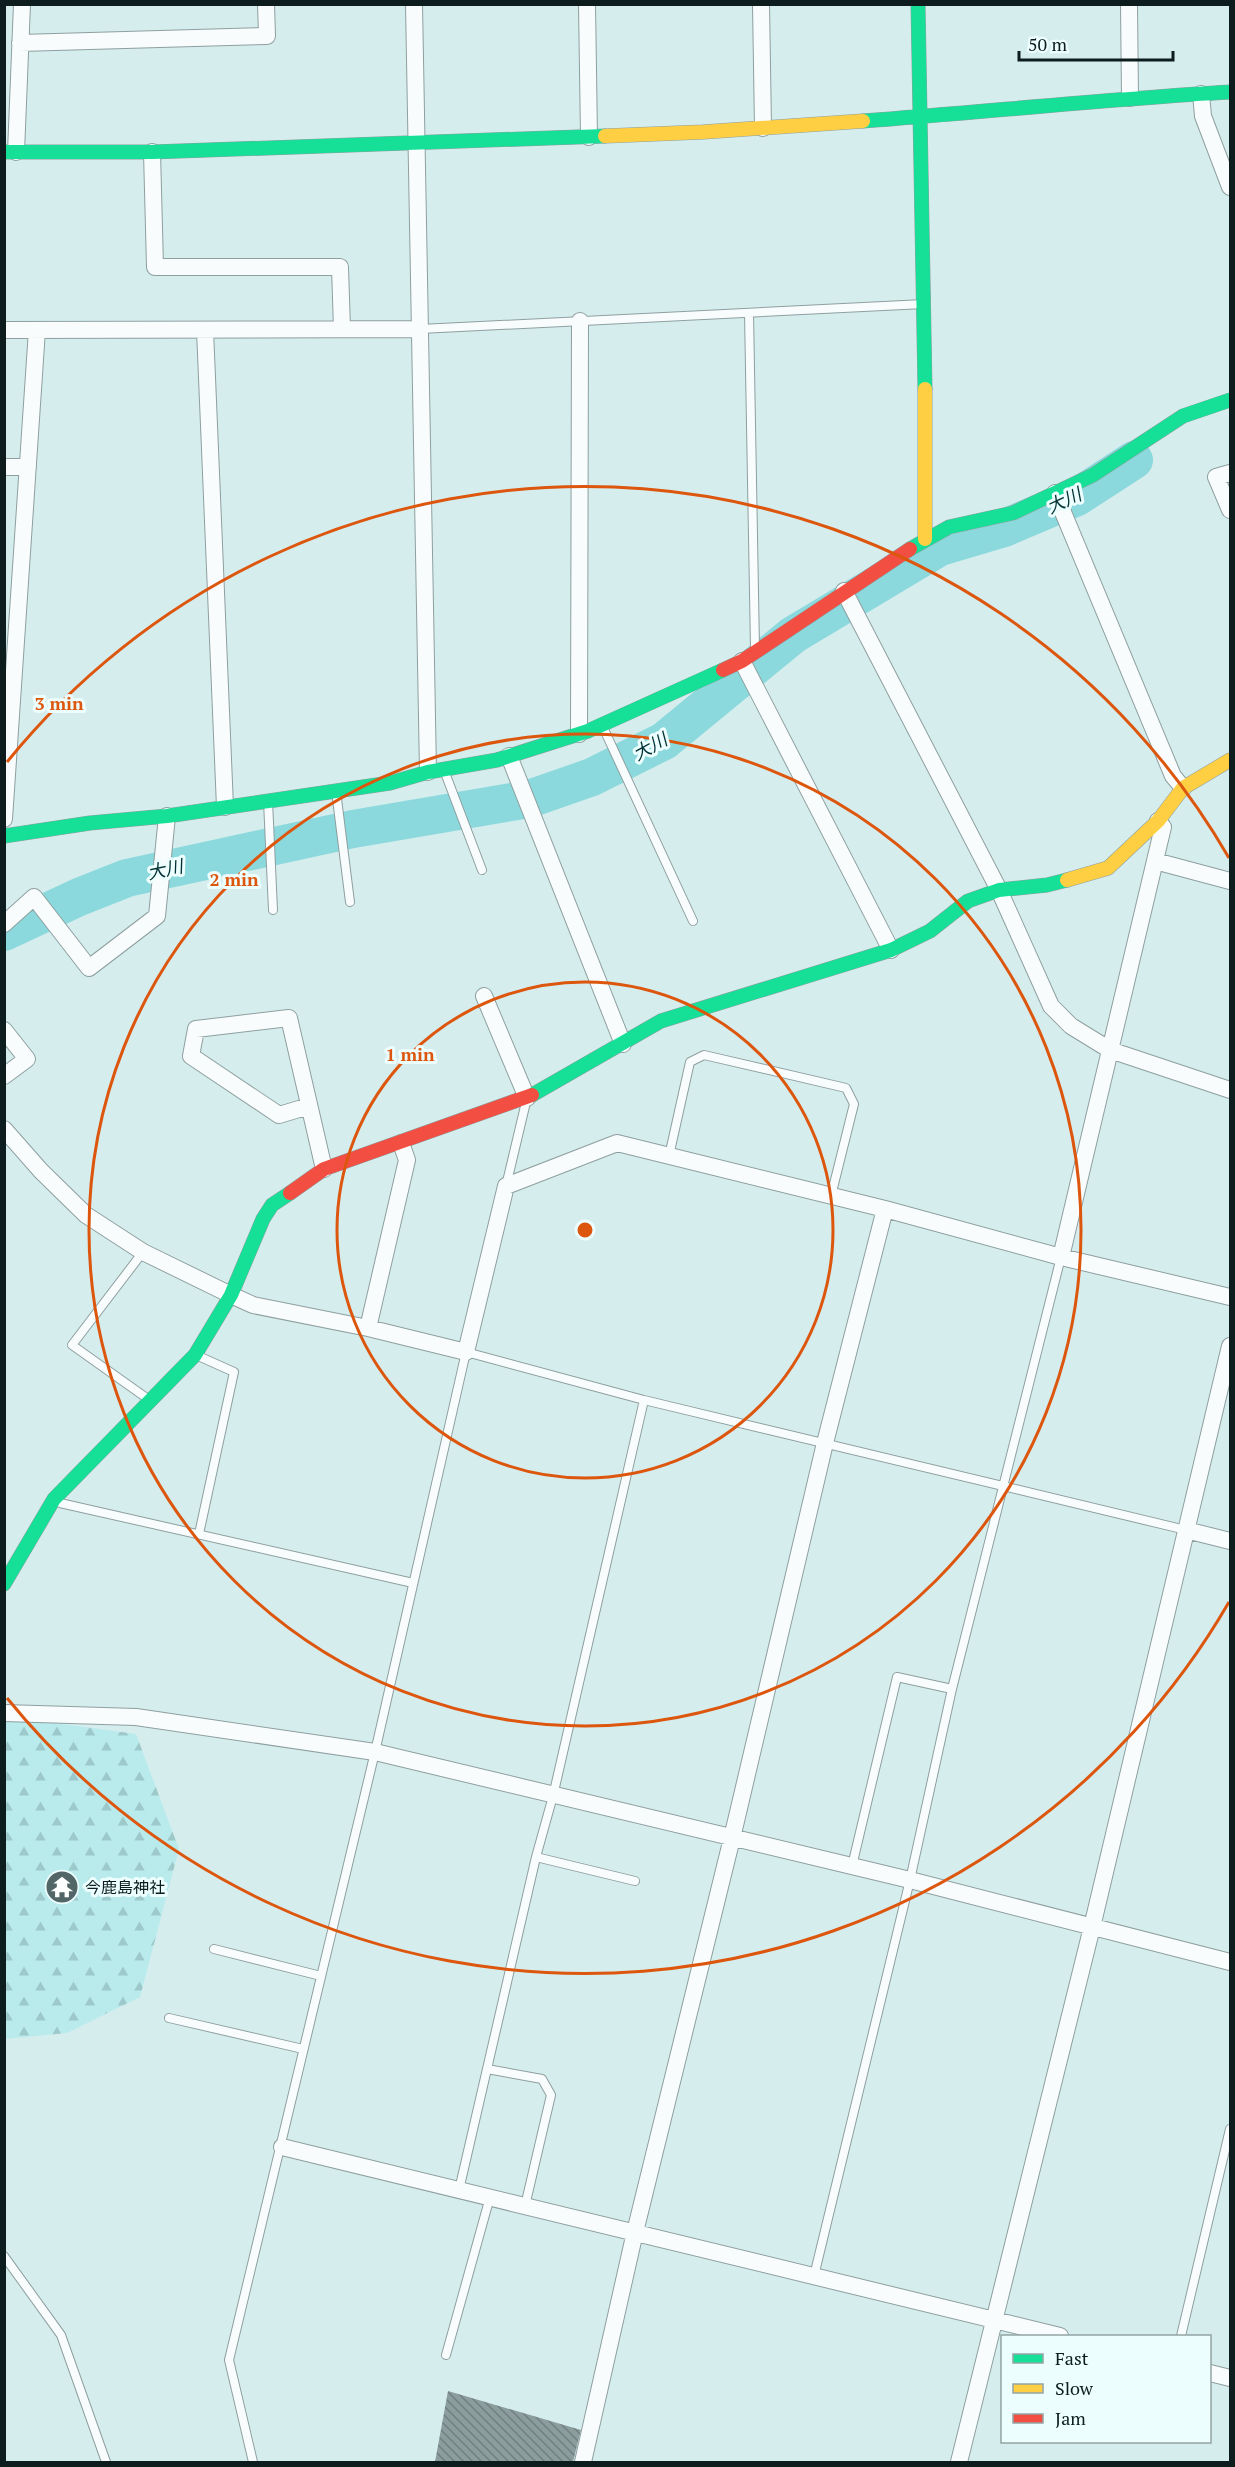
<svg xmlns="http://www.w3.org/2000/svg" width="1235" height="2467" font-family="'PT Serif','Noto Sans JP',serif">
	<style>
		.forest { fill: url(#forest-firs) }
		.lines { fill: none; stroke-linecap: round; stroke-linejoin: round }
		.river { stroke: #8bd9dc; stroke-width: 38 }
		.building { fill: url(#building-back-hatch) }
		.lane-casing { stroke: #8e9fa0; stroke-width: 10 }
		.street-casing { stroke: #8e9fa0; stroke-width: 18 }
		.fast-casing { stroke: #8e9fa0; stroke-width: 15 }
		.slow-casing { stroke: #8e9fa0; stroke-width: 15 }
		.jam-casing { stroke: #8e9fa0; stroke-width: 15 }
		.lane { stroke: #f9fcfc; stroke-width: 8 }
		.street { stroke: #f9fcfc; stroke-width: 16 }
		.fast { stroke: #16e098; stroke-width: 14 }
		.slow { stroke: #ffcf43; stroke-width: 14 }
		.jam { stroke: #f24e42; stroke-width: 14 }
		.ring { fill: none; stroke: #dd560d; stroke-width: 3 }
		.labels { text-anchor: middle; stroke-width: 6; stroke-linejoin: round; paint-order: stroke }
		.poi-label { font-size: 16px; fill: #0d1d1e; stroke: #edfefe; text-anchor: start }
		.water-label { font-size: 18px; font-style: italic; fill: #003133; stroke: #edfefe }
		.centre { fill: #dd560d; stroke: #edfefe; stroke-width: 3 }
		.ring-label { font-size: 18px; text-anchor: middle; font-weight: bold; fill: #dd560d; stroke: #edfefe; stroke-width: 6; stroke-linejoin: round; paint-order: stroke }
	</style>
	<defs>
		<pattern id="forest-firs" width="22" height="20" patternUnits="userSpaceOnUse" patternTransform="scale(1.5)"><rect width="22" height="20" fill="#b9ebed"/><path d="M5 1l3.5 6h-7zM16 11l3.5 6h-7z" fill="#9ec9cb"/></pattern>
		<pattern id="building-back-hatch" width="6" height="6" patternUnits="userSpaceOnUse" patternTransform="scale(1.5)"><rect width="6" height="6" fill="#8c9d9e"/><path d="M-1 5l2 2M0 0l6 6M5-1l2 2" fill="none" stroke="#717f80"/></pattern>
	</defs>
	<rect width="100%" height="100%" fill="#d6edee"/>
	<!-- forest -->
	<path class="forest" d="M 5,1716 L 136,1734 L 179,1849 L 140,1997 L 67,2033 L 5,2039 Z"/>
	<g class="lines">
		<!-- river -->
		<path class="river" d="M 4,932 L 79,897 L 127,878 L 353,829 L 529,799 L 592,777 L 664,741 L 793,635 L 940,547 L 1004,528 L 1077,497 L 1134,460"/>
	</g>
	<!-- building -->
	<path class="building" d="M 448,2391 L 581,2430 L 573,2462 L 435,2462 Z"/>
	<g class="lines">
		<!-- lane casing -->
		<g class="lane-casing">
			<path id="lane" d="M 749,313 L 755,648
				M 420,329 L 924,304
				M 602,725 L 693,921
				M 444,770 L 482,870
				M 336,791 L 350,902
				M 268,801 L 273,910
				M 669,1156 L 690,1062 L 704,1055 L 846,1088 L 854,1104 L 831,1196
				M 506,1186 L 526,1102
				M 143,1252 L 72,1345 L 148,1399
				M 196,1355 L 234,1372 L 199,1534
				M 55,1500 L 60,1503 L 413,1583
				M 536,1857 L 635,1881
				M 852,1866 L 897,1677 L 952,1689
				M 214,1949 L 321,1976
				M 169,2018 L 303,2049
				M 487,2069 L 542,2079 L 551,2095 L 525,2206
				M 459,2190 L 536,1857 L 553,1796 L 644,1400
				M 4,2256 L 61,2335 L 106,2462
				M 814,2276 L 910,1880 L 952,1689 L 1061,1257
				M 1181,2336 L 1230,2129
				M 446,2355 L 490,2197
				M 253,2462 L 229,2360 L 375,1752 L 466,1352 L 644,1400 L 1186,1530"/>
		</g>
		<!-- street casing -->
		<g class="street-casing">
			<path id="street" d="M 414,4 L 428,772
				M 587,4 L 589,137
				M 761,4 L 763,128
				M 1129,4 L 1130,98
				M 20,43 L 267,36 L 266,4
				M 1201,94 L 1203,116 L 1230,187
				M 16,152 L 22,4
				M 152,152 L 155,267 L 340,267 L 342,329
				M 4,330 L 420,329
				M 205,330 L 225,807
				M 4,467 L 28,467
				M 1230,473 L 1216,477 L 1230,510
				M 1055,493 L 1173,776 L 1183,788
				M 844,591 L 999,890 L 1051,1006 L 1071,1026 L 1110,1050 L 1230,1090
				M 742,661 L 891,950
				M 579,734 L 580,321
				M 509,756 L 623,1044
				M 4,819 L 37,330
				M 1155,861 L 1230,881
				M 4,924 L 34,897 L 89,968 L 157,916 L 167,816
				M 484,996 L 527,1098
				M 4,1030 L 27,1059 L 4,1076
				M 309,1106 L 279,1115 L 191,1056 L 196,1029 L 289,1018 L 324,1169
				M 4,1129 L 41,1171 L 86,1215 L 143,1252 L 231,1295 L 253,1305 L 368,1328 L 466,1352 L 506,1186 L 617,1143 L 885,1209 L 1061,1257 L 1230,1297
				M 1061,1257 L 1163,827 L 1158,821
				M 368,1328 L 407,1160 L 401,1143
				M 1186,1530 L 1230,1541
				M 4,1713 L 136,1717 L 375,1752 L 910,1880 L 1230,1962
				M 282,2147 L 1060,2336
				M 1210,2373 L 1230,2378
				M 583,2462 L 635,2232 L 732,1838 L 825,1443 L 885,1209
				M 959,2462 L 1092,1927 L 1230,1346"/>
		</g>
		<!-- fast casing -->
		<g class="fast-casing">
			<path id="fast" d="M 918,4 L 925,389
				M 863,121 C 985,112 1107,99 1230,92
				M 4,152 L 152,152 L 605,136
				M 910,549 L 949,527 L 1013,513 L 1093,475 L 1183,416 L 1230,400
				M 4,836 L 90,823 L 167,816 L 390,783 L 428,772 L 497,760 L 588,731 L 723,670
				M 532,1095 L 661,1021 L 891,950 L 930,931 L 968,901 L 999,890 L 1047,885 L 1067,880
				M 4,1584 L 54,1499 L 195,1355 L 231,1295 L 263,1219 L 272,1205 L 290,1193"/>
		</g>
		<!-- slow casing -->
		<g class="slow-casing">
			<path id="slow" d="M 605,136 L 703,132 L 863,121
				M 925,389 L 925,539
				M 1067,880 L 1108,868 L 1158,821 L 1183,788 L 1230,760"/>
		</g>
		<!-- jam casing -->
		<g class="jam-casing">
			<path id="jam" d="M 723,670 L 742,661 L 910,549
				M 290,1193 L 324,1169 L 532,1095"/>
		</g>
		<!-- lane -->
		<use href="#lane" class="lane"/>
		<!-- street -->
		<use href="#street" class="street"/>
		<!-- fast -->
		<use href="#fast" class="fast"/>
		<!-- slow -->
		<use href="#slow" class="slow"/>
		<!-- jam -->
		<use href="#jam" class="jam"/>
	</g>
	<!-- distance rings -->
	<g class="ring">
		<circle cx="585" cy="1230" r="248"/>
		<circle cx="585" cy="1230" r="496"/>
		<path d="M1229 1602A744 744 0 0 1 7 1698M7 762A744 744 0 0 1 1229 858"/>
	</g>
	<!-- icons -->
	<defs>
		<g id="temple-disc" transform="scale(1.725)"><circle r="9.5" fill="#536667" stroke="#edfefe"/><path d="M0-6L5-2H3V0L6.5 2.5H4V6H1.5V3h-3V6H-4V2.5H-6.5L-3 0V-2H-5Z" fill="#fff"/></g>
	</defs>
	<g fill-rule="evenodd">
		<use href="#temple-disc" x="62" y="1887"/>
	</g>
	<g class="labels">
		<!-- poi labels -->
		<g class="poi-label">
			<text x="85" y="1893">今鹿島神社</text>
		</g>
		<!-- water labels -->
		<g class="water-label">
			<text transform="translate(1064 501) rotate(-25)" y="6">大川</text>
			<text transform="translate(650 747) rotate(-29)" y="6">大川</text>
			<text transform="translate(165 870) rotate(-12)" y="6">大川</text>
		</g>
	</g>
	<circle cx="585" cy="1230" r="9" class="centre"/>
	<g class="ring-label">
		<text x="59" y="710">3 min</text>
		<text x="234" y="886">2 min</text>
		<text x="410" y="1061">1 min</text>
	</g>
	<!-- border -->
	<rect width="1235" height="2467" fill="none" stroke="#0d1d1e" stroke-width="12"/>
	<!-- legend -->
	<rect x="1001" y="2335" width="210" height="108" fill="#edfefe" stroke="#93a4a4" stroke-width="1.5"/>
	<rect x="1013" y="2354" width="30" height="9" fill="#16e098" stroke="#93a4a4" stroke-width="1.5"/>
	<text x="1055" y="2365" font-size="18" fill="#0d1d1e">Fast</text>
	<rect x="1013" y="2384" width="30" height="9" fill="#ffcf43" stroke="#93a4a4" stroke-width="1.5"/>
	<text x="1055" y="2395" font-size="18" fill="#0d1d1e">Slow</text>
	<rect x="1013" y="2414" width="30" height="9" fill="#f24e42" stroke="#93a4a4" stroke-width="1.5"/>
	<text x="1055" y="2425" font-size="18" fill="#0d1d1e">Jam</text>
	<!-- scale -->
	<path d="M1019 51v9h154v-9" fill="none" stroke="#0d1d1e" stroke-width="3"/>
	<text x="1028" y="51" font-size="18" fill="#0d1d1e" stroke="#edfefe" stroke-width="4.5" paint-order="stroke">50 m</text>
</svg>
